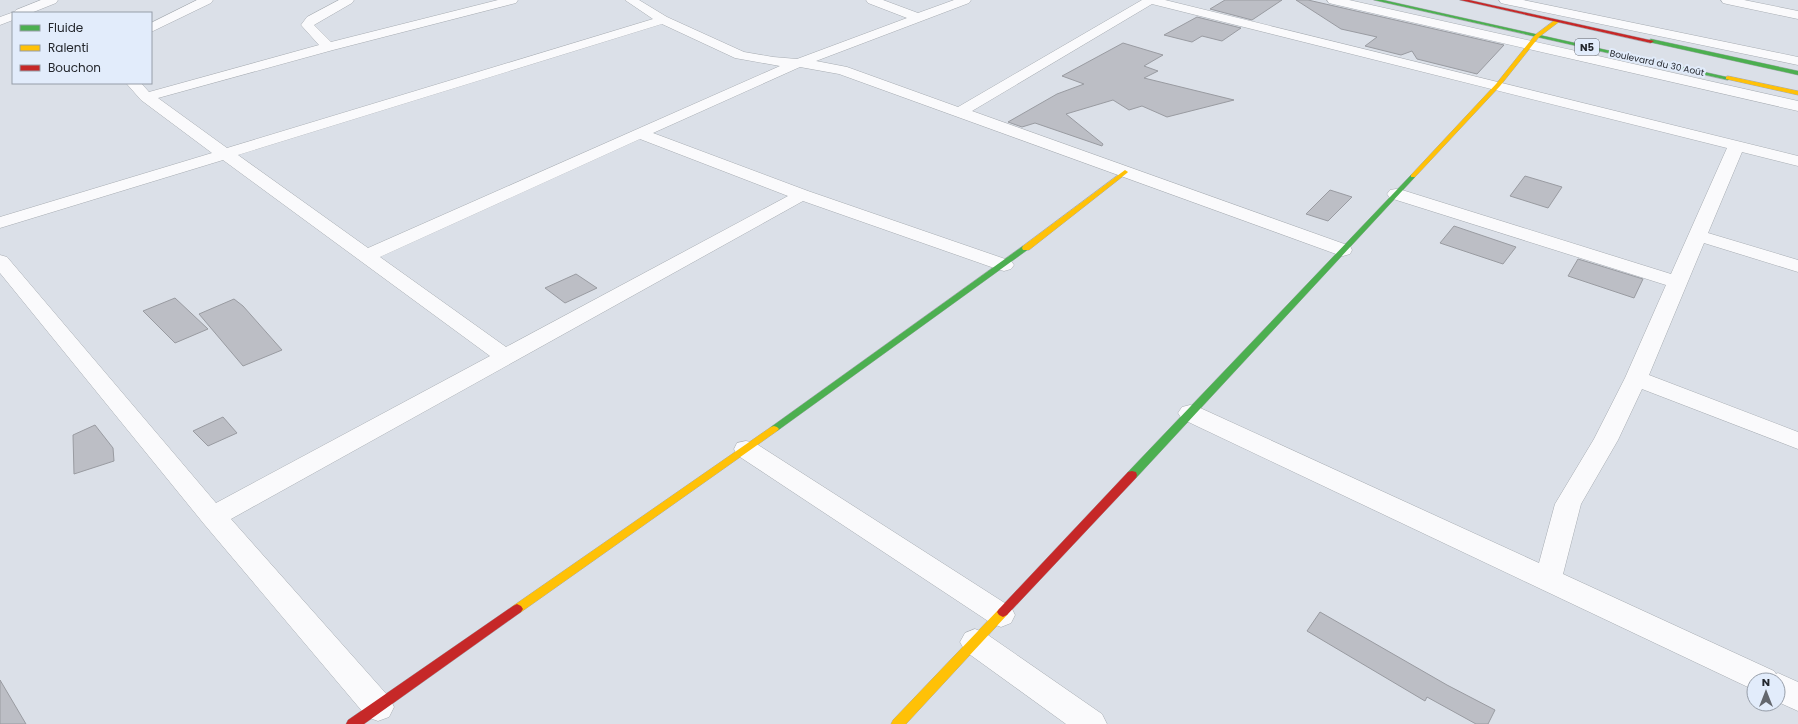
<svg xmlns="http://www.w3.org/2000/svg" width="1798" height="724" font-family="Poppins,sans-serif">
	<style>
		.building { fill: #bcbec5; stroke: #999ba1 }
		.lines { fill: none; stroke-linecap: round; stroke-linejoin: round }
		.street-casing { stroke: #a7acb2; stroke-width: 1 }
		.fast-casing { stroke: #a7acb2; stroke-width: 1 }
		.slow-casing { stroke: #a7acb2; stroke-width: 1 }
		.jam-casing { stroke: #a7acb2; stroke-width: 1 }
		.street { fill: #fafafc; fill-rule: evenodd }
		.fast { fill: #4caf50; fill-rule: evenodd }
		.slow { fill: #ffc107; fill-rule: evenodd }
		.jam { fill: #c62828; fill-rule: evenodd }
		.labels { text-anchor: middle; stroke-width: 4; stroke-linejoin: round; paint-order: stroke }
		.far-street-label { font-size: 9px; fill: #23262c; stroke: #e2ecfb }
		.shield { fill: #e2ecfb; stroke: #5c616a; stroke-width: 1 }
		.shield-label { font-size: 10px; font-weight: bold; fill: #23262c }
	</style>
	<rect width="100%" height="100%" fill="#dbe0e8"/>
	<!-- building -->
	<path class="building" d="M 1225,0 L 1282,0 L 1252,20 L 1210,9 Z
		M 1296,0 L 1308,0 L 1504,45 L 1477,74 L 1417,59 L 1412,51 L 1401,55 L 1365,46 L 1377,37 L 1341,29 Z
		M 1197,17 L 1241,28 L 1222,41 L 1202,36 L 1192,42 L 1164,35 Z
		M 1123,43 L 1163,55 L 1144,66 L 1158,71 L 1144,78 L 1234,100 L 1167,117 L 1142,106 L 1129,110 L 1113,100 L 1066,114 L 1103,144 L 1102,146 L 1035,123 L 1022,127 L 1008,122 L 1057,94 L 1084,84 L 1062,76 Z
		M 1525,176 L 1562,187 L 1548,208 L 1510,196 Z
		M 1330,190 L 1352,197 L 1328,221 L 1306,214 Z
		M 1454,226 L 1516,247 L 1503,264 L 1440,243 Z
		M 1578,259 L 1643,279 L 1634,298 L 1568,276 Z
		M 576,274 L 597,288 L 565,303 L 545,288 Z
		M 175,298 L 208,329 L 175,343 L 143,311 Z
		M 234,299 L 243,306 L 282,350 L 243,366 L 199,314 Z
		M 223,417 L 237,433 L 208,446 L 193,431 Z
		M 95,425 L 113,448 L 114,461 L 74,474 L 73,435 Z
		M 1320,612 L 1447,685 L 1495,710 L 1488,724 L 1476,724 L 1427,697 L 1425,701 L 1307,631 Z
		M 0,680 L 26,724 L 0,724 Z"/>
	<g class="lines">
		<!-- street casing -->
		<g class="street-casing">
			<path id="street" d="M 41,0 L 58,0 L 56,3 L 31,13 L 13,13 L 13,20 L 0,25 L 0,17 L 14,12 L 16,10 Z
				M 197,0 L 213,0 L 211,3 L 151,32 L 151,23 Z
				M 339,0 L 354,0 L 352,3 L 314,25 L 331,42 L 498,0 L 518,0 L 516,3 L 333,50 L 158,98 L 227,148 L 653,19 L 625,0 L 639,0 L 667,17 L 744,52 L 773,57 L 797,59 L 907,18 L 868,3 L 866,0 L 883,0 L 918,13 L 954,0 L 971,0 L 969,3 L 816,61 L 847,67 L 958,107 L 1142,0 L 1165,0 L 1798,156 L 1798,166 L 1742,152 L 1708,233 L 1798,260 L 1798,272 L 1704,243 L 1649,375 L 1798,432 L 1798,449 L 1642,389 L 1618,440 L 1581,504 L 1563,574 L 1774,671 L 1776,674 L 1778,673 L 1798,682 L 1798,711 L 1778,702 L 1778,680 L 1754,680 L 1754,690 L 1752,689 L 1182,419 L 1178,413 L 1182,407 L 1190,405 L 1198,407 L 1539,563 L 1555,504 L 1594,439 L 1625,378 L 1666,285 L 1390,198 L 1387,194 L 1390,190 L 1396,189 L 1402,190 L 1671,274 L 1727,148 L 1152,4 L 972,111 L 1350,246 L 1352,250 L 1350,254 L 1343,256 L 1336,254 L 839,74 L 800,67 L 653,133 L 808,191 L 1011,261 L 1014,265 L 1011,269 L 1004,271 L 997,269 L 803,201 L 231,519 L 389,697 L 394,707 L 389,717 L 378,721 L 367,717 L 204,524 L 0,273 L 0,255 L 7,257 L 216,503 L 490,356 L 223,160 L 0,228 L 0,217 L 212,153 L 141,100 L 126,83 L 141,83 L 149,92 L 319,45 L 301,25 L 307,17 ZM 662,24 L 735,58 L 780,66 L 368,248 L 238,155 ZM 640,139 L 788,196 L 506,347 L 380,257 Z
				M 1327,0 L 1349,0 L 1798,101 L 1798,111 L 1333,4 L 1329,3 Z
				M 1499,0 L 1523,0 L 1798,57 L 1798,65 L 1505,4 L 1501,3 Z
				M 1721,0 L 1744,0 L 1798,11 L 1798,19 L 1727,4 L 1723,3 Z
				M 746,441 L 755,443 L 1011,607 L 1015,615 L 1011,623 L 1001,627 L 991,623 L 737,455 L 734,449 L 737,443 Z
				M 975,629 L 985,633 L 1102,714 L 1107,724 L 1066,724 L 965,651 L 960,642 L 965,633 Z"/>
		</g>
		<!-- fast casing -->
		<g class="fast-casing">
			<path id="fast" d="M 1374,0 L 1383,0 L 1731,78 L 1728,80 Z
				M 1651,39 L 1798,71 L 1798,75 L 1649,42 L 1648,41 Z
				M 1413,174 L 1415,175 L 1415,177 L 1136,478 L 1128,478 L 1127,475 L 1128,472 L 1411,175 Z
				M 1023,246 L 1026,246 L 1030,248 L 777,431 L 771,431 L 769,429 L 771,427 Z"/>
		</g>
		<!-- slow casing -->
		<g class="slow-casing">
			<path id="slow" d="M 1555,20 L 1560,21 L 1539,37 L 1500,86 L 1415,177 L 1411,177 L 1411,175 L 1496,84 L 1535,35 Z
				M 1728,76 L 1798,91 L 1798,95 L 1726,79 L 1726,77 Z
				M 1125,170 L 1128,172 L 1127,173 L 1029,250 L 1023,250 L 1022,248 L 1023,246 Z
				M 774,426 L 777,427 L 779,429 L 777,431 L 521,612 L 517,614 L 513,612 L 511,609 L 513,606 L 771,427 Z
				M 1003,607 L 1007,609 L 1009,612 L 1007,615 L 906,724 L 891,724 L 893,720 L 999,609 Z"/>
		</g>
		<!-- jam casing -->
		<g class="jam-casing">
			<path id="jam" d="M 1460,0 L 1469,0 L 1654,41 L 1651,43 Z
				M 1132,471 L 1136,472 L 1137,475 L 1136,478 L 1007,615 L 1003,617 L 999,615 L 997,612 L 999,609 L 1128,472 Z
				M 517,604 L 521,606 L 523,609 L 521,612 L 364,724 L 346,724 L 348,720 L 513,606 Z"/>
		</g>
		<!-- street -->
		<use href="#street" class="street"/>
		<!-- fast -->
		<use href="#fast" class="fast"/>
		<!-- slow -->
		<use href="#slow" class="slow"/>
		<!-- jam -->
		<use href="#jam" class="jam"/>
	</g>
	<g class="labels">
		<!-- far-street labels -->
		<g class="far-street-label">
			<text transform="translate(1657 63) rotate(12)" y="3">Boulevard du 30 Août</text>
		</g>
		<!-- shield labels -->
		<rect class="shield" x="1575" y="39" width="24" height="16" rx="3"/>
		<g class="shield-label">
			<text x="1587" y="51">N5</text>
		</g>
	</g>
	<!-- legend -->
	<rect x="12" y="12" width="140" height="72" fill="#e2ecfb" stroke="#969da8"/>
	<rect x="20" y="25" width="20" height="6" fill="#4caf50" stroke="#969da8"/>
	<text x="48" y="32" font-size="12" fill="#23262c">Fluide</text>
	<rect x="20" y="45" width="20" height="6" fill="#ffc107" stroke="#969da8"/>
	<text x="48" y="52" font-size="12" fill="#23262c">Ralenti</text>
	<rect x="20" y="65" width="20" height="6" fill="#c62828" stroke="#969da8"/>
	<text x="48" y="72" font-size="12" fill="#23262c">Bouchon</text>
	<!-- north arrow -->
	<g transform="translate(1766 692)"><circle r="19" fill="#e2ecfb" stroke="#969da8"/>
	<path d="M0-3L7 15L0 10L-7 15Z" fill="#63676e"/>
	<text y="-6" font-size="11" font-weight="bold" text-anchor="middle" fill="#23262c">N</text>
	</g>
</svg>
